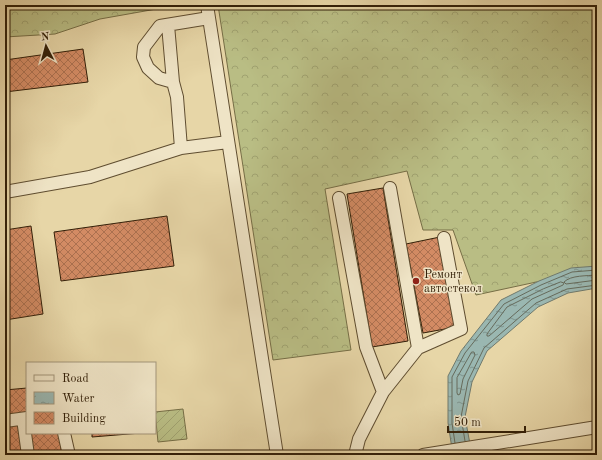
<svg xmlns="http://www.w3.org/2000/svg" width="602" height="460" font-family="'Old Standard TT',serif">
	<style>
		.forest { fill: url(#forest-crowns); stroke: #766e46 }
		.garden { fill: url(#garden-furrows); stroke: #766e46 }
		.water { fill: url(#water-ripples); stroke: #707a6d }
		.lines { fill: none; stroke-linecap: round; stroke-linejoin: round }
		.shore { stroke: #666b5c; stroke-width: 1 }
		.building { fill: url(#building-cross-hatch); stroke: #321f08 }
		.minor-casing { stroke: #5f4d30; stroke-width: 14 }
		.minor { stroke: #efe4c6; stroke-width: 12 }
		.poi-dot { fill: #8f2418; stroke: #efe4c6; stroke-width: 1.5 }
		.labels { text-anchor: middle; stroke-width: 3; stroke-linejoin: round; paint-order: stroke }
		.poi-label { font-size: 12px; fill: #321f08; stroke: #efe4c6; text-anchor: start }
	</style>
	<defs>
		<pattern id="forest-crowns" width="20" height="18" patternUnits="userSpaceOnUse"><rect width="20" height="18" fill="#b9bd84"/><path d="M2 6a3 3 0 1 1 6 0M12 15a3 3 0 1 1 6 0" fill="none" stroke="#a0a270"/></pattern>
		<pattern id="garden-furrows" width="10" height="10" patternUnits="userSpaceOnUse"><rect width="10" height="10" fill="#b9bd84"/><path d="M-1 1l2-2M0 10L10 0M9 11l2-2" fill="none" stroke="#a0a270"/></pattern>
		<pattern id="water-ripples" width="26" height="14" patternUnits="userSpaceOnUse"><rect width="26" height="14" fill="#9ab7b1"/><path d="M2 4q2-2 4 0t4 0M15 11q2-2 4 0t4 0" fill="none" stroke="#7e948e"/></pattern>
		<pattern id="building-cross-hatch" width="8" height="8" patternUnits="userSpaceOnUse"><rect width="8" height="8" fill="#d38b64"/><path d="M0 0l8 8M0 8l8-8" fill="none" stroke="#ac7150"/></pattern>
	</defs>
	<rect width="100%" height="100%" fill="#e7d6a7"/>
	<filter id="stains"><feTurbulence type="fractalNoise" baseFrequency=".005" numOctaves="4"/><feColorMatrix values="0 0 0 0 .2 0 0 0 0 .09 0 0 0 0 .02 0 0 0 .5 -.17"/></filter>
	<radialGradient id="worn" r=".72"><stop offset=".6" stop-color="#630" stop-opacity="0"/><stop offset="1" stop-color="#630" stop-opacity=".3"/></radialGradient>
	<!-- forest -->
	<path class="forest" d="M 5,5 L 179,5 L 100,19 L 55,34 L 5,37 L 5,17 L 8,16 L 5,14 Z
		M 218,5 L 597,5 L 597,269 L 476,295 L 453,230 L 423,230 L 407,171 L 325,189 L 351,350 L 273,360 Z"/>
	<!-- garden -->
	<path class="garden" d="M 183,409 L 187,439 L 158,442 L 155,412 Z"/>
	<!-- water -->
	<path class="water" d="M 597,266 L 597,288 L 568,293 L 538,307 L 487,351 L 472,382 L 465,417 L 472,455 L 453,455 L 448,423 L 448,376 L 461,351 L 501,300 L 539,281 L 571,268 Z"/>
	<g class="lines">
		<!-- shore -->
		<path class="shore" d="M 597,275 C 587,276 571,275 564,282 L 566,284 L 597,280
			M 561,282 L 564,283 L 563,285 L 532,299 L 489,336 L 487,336 L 487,334 L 507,307 L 543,289 Z
			M 472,352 L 474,352 L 475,355 L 463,379 L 460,394 L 458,395 L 457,393 L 457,378 Z
			M 465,441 L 461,417 L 468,381 L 484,348 L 536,303 L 567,289 L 597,285
			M 455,443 L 452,423 L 452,377 L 465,353 L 504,304 L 541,285 L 572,272 L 597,270"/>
	</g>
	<!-- building -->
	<path class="building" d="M 83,49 L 88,82 L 5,92 L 5,60 Z
		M 383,188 L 408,341 L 372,347 L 347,194 Z
		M 167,216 L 174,266 L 61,281 L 54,232 Z
		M 31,226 L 43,314 L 5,320 L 5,230 Z
		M 440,237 L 456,327 L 423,333 L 406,244 Z
		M 27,388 L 27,413 L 5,415 L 5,390 Z
		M 18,424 L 23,455 L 5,455 L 5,426 Z
		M 30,433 L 59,433 L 62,455 L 32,455 Z
		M 92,433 L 141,433 L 92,437 Z"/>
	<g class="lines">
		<!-- minor casing -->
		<g class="minor-casing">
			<path id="minor" d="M 207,5 L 277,455
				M 168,25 L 173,82
				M 181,148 L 177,97 L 173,82 L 159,78 L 148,68 L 143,57 L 144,47 L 160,26 L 209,18
				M 390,188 L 418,348
				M 5,192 L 90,177 L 181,148 L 228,142
				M 339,198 L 366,347 L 383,392 L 359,439 L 355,455
				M 383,392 L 418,348 L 461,329 L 444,238
				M 23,419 L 28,455
				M 5,421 L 27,418
				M 64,433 L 69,455
				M 423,455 L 597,427"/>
		</g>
		<!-- minor -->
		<use href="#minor" class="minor"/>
	</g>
	<!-- markers -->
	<circle class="poi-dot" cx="416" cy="281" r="4"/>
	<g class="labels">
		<!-- poi labels -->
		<g class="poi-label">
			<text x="424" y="278">Ремонт<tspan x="424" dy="14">автостекол</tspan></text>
		</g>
	</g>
	<!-- margin -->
	<rect width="602" height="460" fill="none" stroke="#e7d6a7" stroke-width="20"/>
	<rect x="6" y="6" width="590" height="448" fill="none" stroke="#321f08" stroke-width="2"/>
	<rect x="10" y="10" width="582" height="440" fill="none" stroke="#321f08"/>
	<!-- legend -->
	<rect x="26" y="362" width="130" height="72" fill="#efe4c6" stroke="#a3957a"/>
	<rect x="34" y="375" width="20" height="6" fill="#efe4c6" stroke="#a3957a"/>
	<text x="62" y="382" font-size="12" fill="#321f08">Road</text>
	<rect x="34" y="392" width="20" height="12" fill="url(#water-ripples)" stroke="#a3957a"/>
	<text x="62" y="402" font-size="12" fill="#321f08">Water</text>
	<rect x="34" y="412" width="20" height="12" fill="url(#building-cross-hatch)" stroke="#a3957a"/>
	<text x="62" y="422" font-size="12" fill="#321f08">Building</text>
	<!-- north arrow -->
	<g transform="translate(46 46) rotate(354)" stroke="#efe4c6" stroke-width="3" paint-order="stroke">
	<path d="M0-3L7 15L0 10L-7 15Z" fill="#321f08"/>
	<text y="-6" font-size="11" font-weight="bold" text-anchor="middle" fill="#321f08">N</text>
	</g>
	<!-- scale -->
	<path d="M448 426v6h77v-6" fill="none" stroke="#321f08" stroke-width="2"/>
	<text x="454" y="426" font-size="12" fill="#321f08" stroke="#efe4c6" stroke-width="3" paint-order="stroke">50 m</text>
	<rect width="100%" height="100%" filter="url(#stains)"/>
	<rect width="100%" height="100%" fill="url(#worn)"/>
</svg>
